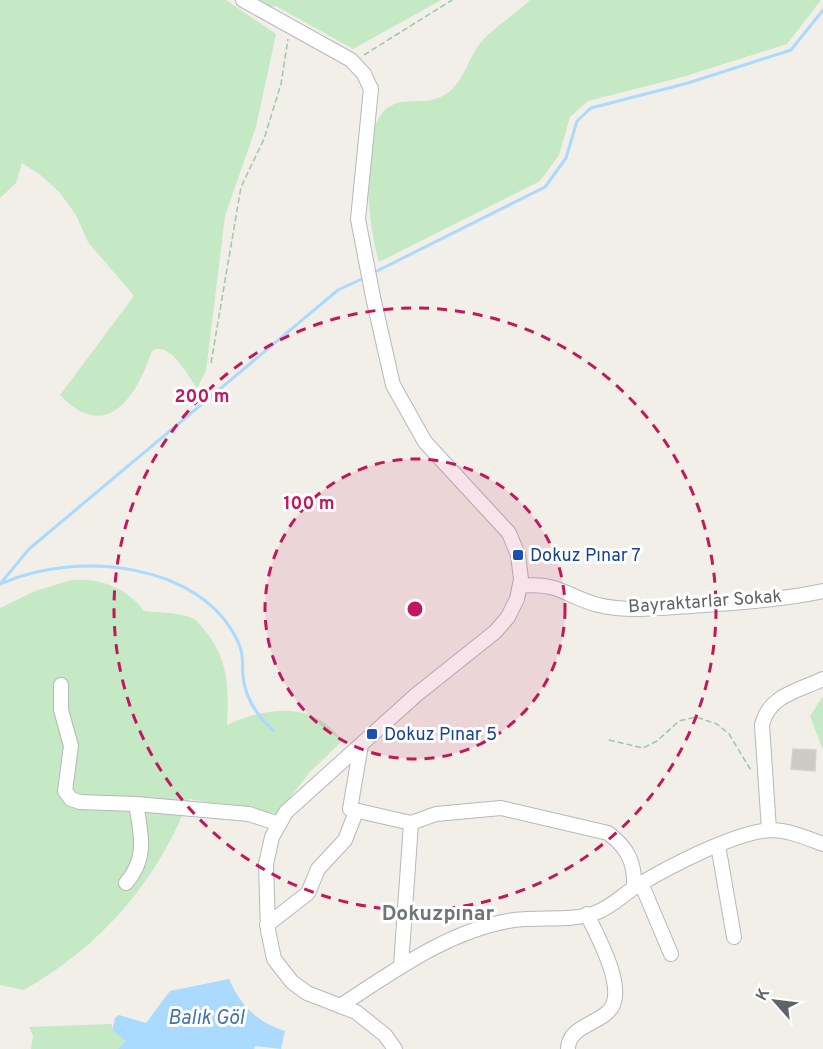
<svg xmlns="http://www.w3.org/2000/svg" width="823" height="1049" font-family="Overpass,sans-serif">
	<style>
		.green { fill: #c5e8c5 }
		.water { fill: #aadaff }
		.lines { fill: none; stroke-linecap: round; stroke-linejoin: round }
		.stream { stroke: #aadaff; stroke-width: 3 }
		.building { fill: #cccac5; stroke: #d6d1c6; stroke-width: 1.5 }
		.minor-casing { stroke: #b5b8bc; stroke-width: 16 }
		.path { stroke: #9cc7a9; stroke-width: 1.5; stroke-dasharray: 6 3; stroke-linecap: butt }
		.minor { stroke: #fff; stroke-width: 14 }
		.ring { fill: none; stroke: #c2185b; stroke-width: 3; stroke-dasharray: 10 8 }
		.transit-dot { fill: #1a4fb4; stroke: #fff; stroke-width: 2 }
		.labels { text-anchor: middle; stroke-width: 6; stroke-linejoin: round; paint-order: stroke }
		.transit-label { font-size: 18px; fill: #164399; stroke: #fff; text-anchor: start }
		.street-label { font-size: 18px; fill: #5f6368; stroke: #fff }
		.water-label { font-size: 20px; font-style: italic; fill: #4174aa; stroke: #fff }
		.quarter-label { font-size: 21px; font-weight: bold; fill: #70757a; stroke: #fff }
		.centre { fill: #c2185b; stroke: #fff; stroke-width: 3 }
		.ring-label { font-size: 18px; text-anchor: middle; font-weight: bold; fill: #c2185b; stroke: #fff; stroke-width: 6; stroke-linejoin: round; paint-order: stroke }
	</style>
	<rect width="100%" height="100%" fill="#f1efe8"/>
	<!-- green -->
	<path class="green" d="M 0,0 L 226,0 L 276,34 L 256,127 L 225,216 L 206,371 L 197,388 C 187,375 170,340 152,351 C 136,397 107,444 60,395 L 134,296 L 88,242 L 76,215 L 60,193 L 42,176 L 22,163 L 16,183 L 0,198 Z
		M 253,0 L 441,0 L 353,49 L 276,6 L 268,8 Z
		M 530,0 L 821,0 L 787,44 L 686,76 L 588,101 L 570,117 L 559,155 L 540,181 L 379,262 C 369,230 355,123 392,105 C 410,97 429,107 449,92 C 465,79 468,58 481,42 C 495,26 515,15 530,0 Z
		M 72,580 C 101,578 127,588 144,611 C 158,613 179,612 192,618 C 197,620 202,627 205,631 C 229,659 229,691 227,725 C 267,707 314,700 342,741 L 310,772 L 277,814 L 189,799 C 157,882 101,946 24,990 L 0,985 L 0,608 L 35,591 Z
		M 823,696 L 823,750 L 810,716 Z
		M 112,1024 L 112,1030 L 127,1041 L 117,1049 L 31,1049 L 33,1036 L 29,1027 Z"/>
	<!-- water -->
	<path class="water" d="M 229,979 C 240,1005 258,1023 285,1031 L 281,1049 L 255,1046 L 254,1049 L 117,1049 L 126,1041 L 112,1030 L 115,1018 L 119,1015 L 146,1023 L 170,991 Z"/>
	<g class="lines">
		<!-- stream -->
		<path class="stream" d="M 373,273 L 545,187 L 566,158 L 577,121 L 591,108 L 688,83 L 791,50 L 823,10
			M 3,583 C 76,551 203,561 239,644 C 244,655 242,665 243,676 C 245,698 257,716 274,731
			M 0,584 L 29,549 L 338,290 L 364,278"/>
	</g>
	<!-- building -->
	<path class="building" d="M 793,749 L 816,750 L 815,771 L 791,769 Z"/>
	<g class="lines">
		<!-- minor casing -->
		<g class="minor-casing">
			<path id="minor" d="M 243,0 L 351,60 L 364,74 L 371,89 L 358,219 L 373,297 L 393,385 L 425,442 L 509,533 L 518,555 L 521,579 L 517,599 L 508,617 L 495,632 L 416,695 L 286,812 L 272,837 L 266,864 L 268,930 L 274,959 L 292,982 L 307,993 L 356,1012 L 385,1035 L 395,1049
				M 520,586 C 561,582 564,596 598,605 C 627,612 661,608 690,606 C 735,603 780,600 823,591
				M 61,685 L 61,710 L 71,746 L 65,791 L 71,799 L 80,802 L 136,804 L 249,814 L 279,824
				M 361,745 L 350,809 L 411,823 L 436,814 L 501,808 L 608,833 C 628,848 635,863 634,887
				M 769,830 L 762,725 C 769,695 798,691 823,679
				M 718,845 L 734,937
				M 126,883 C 148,858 141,834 136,804
				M 641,883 L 671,954
				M 267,925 L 308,893 L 318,869 L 345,840 L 356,812
				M 401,966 L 411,823
				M 340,1006 C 394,971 449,930 514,920 C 541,916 569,922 595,913 C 612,907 622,895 637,886 C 668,867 735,832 771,830 C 788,830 807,838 823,844
				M 568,1049 C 568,1023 608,1024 614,1002 C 621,978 597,936 587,914"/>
		</g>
		<!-- path -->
		<path class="path" d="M 364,55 L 452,0
			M 211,363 L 241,187 L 264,139 L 281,84 L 288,39
			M 609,740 L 643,748 L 657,741 L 679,721 L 696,717 L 717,724 L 729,734 L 752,772"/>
		<!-- minor -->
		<use href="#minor" class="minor"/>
	</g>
	<!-- distance rings -->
	<circle cx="415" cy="609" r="150" fill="#c2185b" fill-opacity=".12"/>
	<g class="ring">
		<circle cx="415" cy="609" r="150"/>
		<circle cx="415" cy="609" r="301"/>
	</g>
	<!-- markers -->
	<g class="transit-dot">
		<rect x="512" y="549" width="12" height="12" rx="3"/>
		<rect x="366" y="728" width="12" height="12" rx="3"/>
	</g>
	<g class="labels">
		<!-- transit labels -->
		<g class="transit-label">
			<text x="530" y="561">Dokuz Pınar 7</text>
			<text x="384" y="740">Dokuz Pınar 5</text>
		</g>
		<!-- street labels -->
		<g class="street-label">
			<text transform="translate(705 601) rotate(-4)" y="6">Bayraktarlar Sokak</text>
		</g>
		<!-- water labels -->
		<g class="water-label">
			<text x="206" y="1024">Balık Göl</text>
		</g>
		<!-- quarter labels -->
		<g class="quarter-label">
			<text x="438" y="920">Dokuzpınar</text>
		</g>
	</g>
	<circle cx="415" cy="609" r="9" class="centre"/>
	<g class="ring-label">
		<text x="202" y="402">200 m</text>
		<text x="309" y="509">100 m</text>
	</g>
	<!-- north arrow -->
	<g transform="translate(775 1001) rotate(298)" stroke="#ffffff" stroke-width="4.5" paint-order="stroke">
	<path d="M0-4.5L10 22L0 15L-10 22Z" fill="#5f6368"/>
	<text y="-9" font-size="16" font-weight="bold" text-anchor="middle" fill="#5f6368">K</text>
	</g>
</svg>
